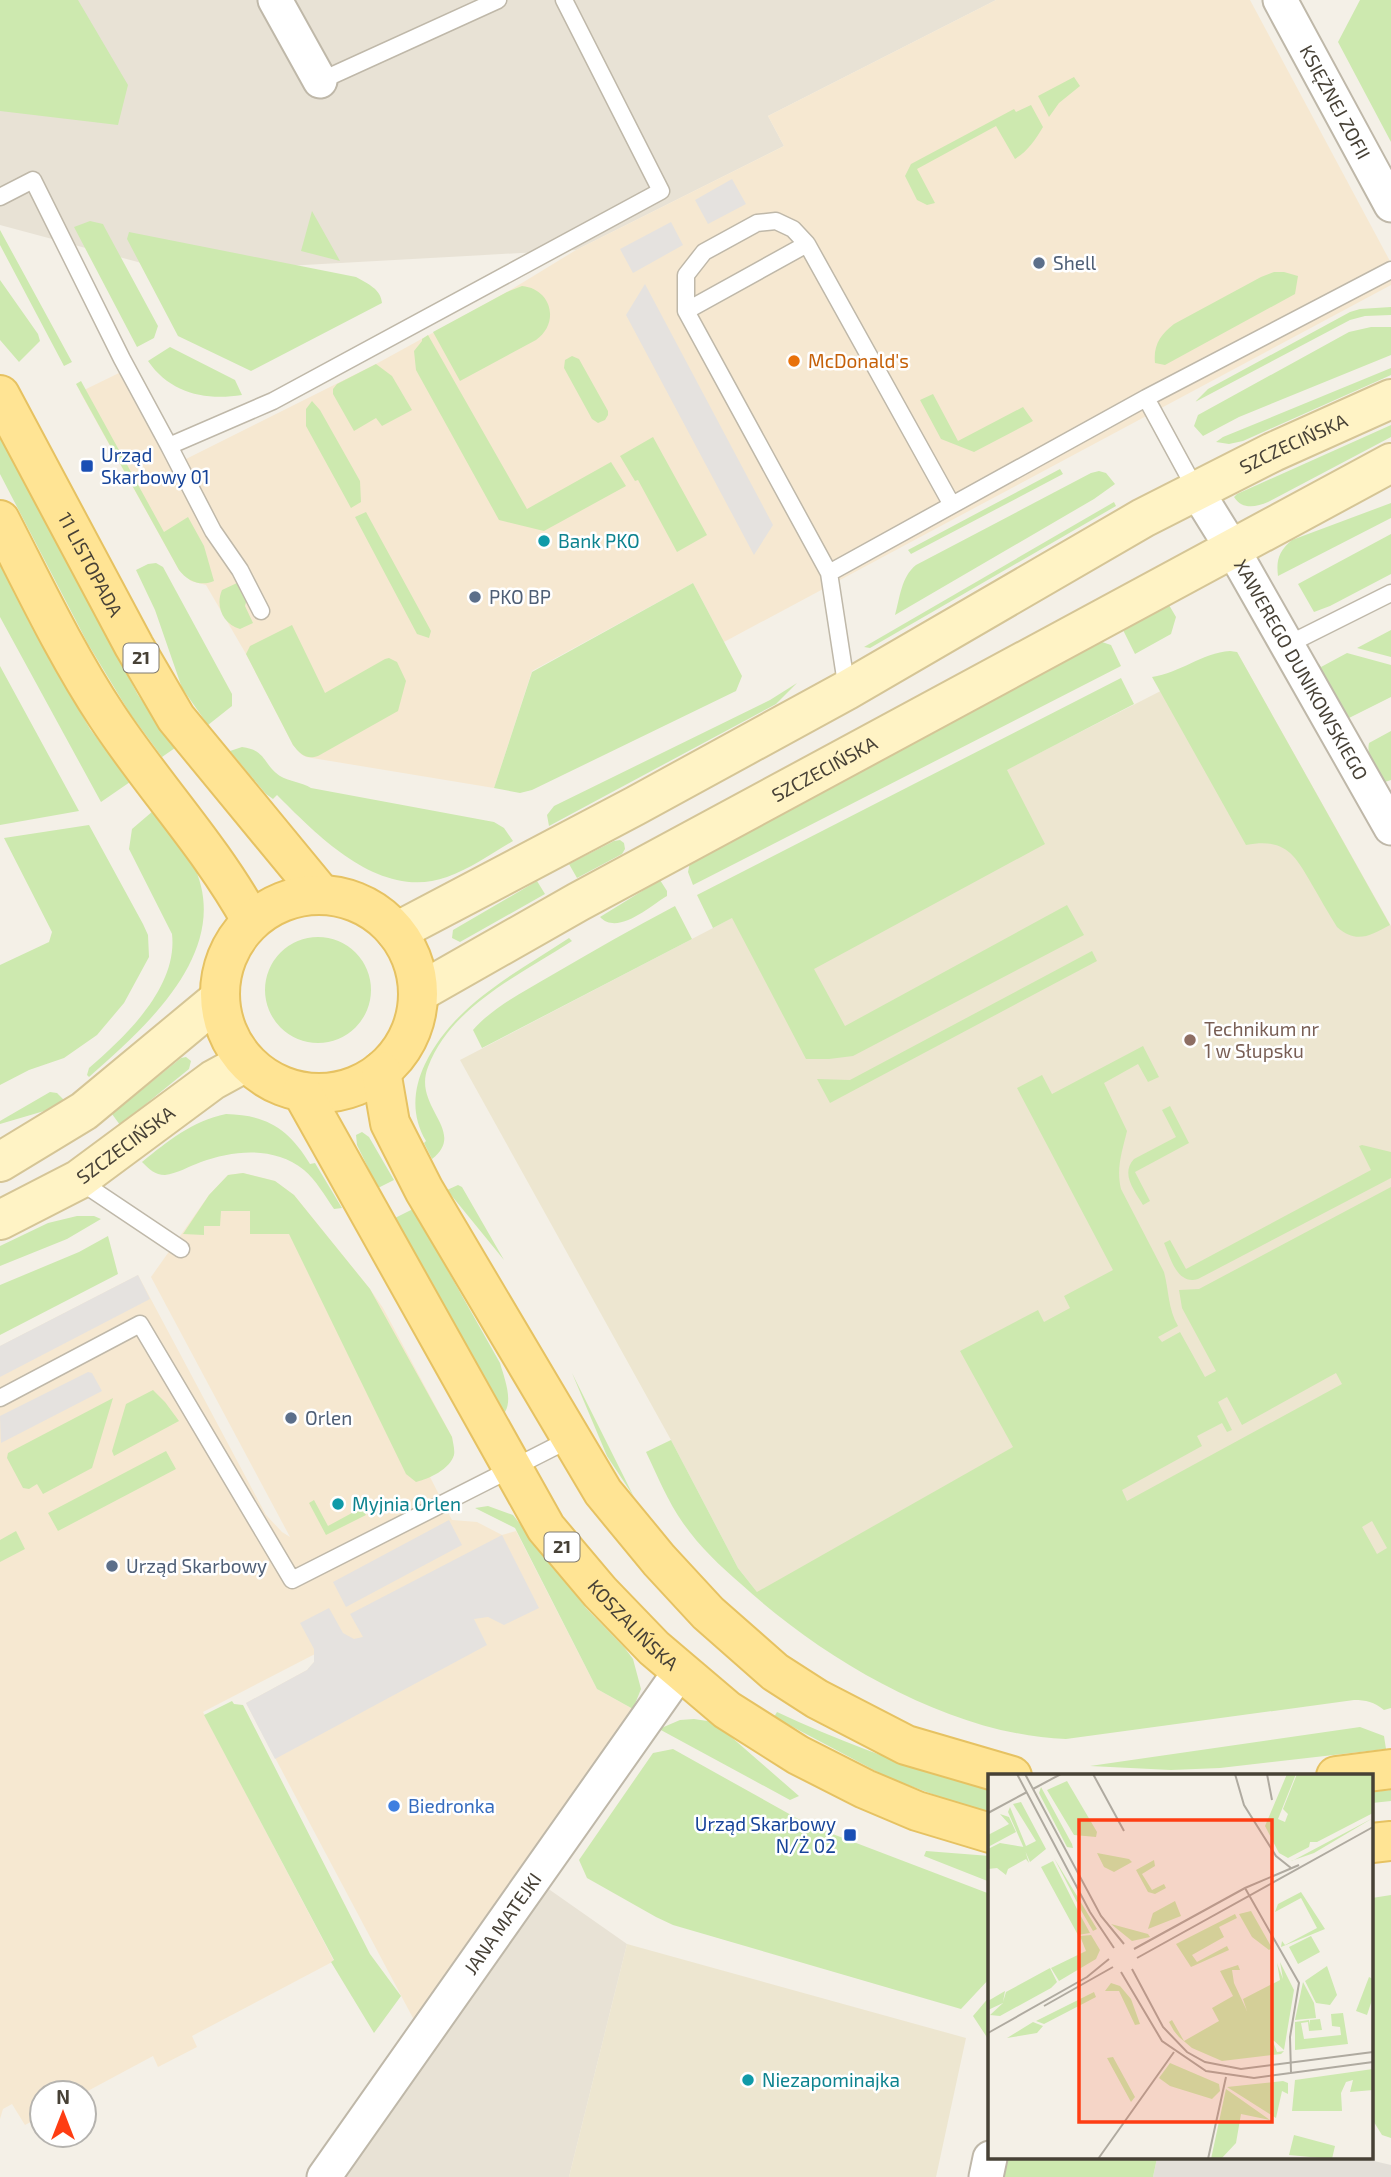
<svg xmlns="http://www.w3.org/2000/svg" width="1391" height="2177" font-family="'Exo 2',sans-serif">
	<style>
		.residential { fill: #e8e2d5 }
		.commercial { fill: #f6e8d1 }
		.industrial { fill: #e3dfd8 }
		.education { fill: #ede6d0 }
		.green { fill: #cde9af; fill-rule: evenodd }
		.parking { fill: #e5e2df }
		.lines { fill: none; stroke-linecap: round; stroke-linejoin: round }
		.lane-casing { stroke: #bfb8a9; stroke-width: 19 }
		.street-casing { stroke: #bfb8a9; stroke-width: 37 }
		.secondary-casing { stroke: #d5c596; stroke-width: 42 }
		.primary-casing { stroke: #e6c262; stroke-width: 42 }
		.lane { stroke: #fff; stroke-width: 16 }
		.street { stroke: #fff; stroke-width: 33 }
		.secondary { stroke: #fff3c5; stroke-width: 38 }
		.primary { stroke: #ffe494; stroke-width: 38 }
		.service-dot { fill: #5c6f8a; stroke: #fff; stroke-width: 2.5 }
		.food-dot { fill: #e8710a; stroke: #fff; stroke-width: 2.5 }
		.transit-dot { fill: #1a4fb4; stroke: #fff; stroke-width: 2.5 }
		.culture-dot { fill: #0f9aa8; stroke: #fff; stroke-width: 2.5 }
		.education-dot { fill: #8d6e63; stroke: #fff; stroke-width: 2.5 }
		.shop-dot { fill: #3f7fe0; stroke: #fff; stroke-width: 2.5 }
		.labels { text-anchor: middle; stroke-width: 5; stroke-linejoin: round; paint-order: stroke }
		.shield { fill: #fff; stroke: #7e7a72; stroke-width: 2 }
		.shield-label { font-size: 18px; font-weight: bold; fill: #474136 }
		.street-label { font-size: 19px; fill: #474136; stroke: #fff }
		.service-label { font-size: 19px; fill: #4e5e75; stroke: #fff; text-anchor: start }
		.food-label { font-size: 19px; fill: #c56008; stroke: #fff; text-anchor: start }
		.transit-label { font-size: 19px; fill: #164399; stroke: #fff; text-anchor: start }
		.culture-label { font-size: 19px; fill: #0d838f; stroke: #fff; text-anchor: start }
		.education-label { font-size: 19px; fill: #785e54; stroke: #fff; text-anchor: start }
		.shop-label { font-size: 19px; fill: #366cbe; stroke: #fff; text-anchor: start }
		.inset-road { fill: none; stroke: #afaaa0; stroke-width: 2 }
		.view { fill: #fe3d13; fill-opacity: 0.15; stroke: #fe3d13; stroke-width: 3.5 }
		.inset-edge { fill: none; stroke: #474136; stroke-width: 3.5 }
	</style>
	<rect width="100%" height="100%" fill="#f4f0e7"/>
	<!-- residential -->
	<path class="residential" d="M 0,0 L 996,0 L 768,116 L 784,146 L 576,250 L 175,272 L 0,225 Z
		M 540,1883 L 627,1944 L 569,2177 L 341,2177 Z"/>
	<!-- commercial -->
	<path class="commercial" d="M 996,0 L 1250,0 L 1391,263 L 1391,285 L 724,642 L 693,583 L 532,671 L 494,788 L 306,757 L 301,754 L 293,745 L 246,654 L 206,585 L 191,581 L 179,570 L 80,392 L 119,373 L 170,467 L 376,364 L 507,292 L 576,250 L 784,146 L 768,116 Z
		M 243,1173 L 275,1181 L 294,1195 L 370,1289 L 383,1308 L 452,1437 L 454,1454 L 452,1459 L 430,1477 L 452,1520 L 477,1522 L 502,1535 L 516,1531 L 597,1689 L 633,1709 L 414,2020 L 246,1703 L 307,1670 L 314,1662 L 315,1654 L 203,1712 L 334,1961 L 192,2036 L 197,2047 L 158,2067 L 153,2056 L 84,2093 L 42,2093 L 42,2116 L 25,2125 L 12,2104 L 3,2109 L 0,2119 L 0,1346 L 138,1275 L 266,1515 L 282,1532 L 290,1537 L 151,1277 L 209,1195 L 228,1175 Z"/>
	<!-- industrial -->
	<path class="industrial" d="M 1157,2158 L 1361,2158 L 1391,2165 L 1391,2177 L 1153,2177 Z"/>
	<!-- education -->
	<path class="education" d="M 1237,652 L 1391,926 L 1391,1677 L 757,1592 L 738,1568 L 671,1440 L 460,1060 L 713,928 L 1006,770 Z
		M 627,1944 L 966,2038 L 936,2177 L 569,2177 Z"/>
	<!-- green -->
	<path class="green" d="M 0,0 L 78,0 L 128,85 L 118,125 L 0,111 Z
		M 1360,0 L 1391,0 L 1391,142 L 1338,42 Z
		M 1074,77 L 1080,86 L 1059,103 L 1049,117 L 1038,96 Z
		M 1031,105 L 1043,127 C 1035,140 1028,151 1015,159 L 996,126 L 917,169 L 935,203 L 927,205 L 917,200 L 905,176 L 911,164 L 1014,109 L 1016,112 Z
		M 312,211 L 340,261 L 301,251 Z
		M 90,221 L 103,224 L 105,228 L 158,326 L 154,338 L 137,347 L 74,227 Z
		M 0,230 L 72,362 L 64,366 L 0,245 Z
		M 129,232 L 356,277 C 368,284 381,289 382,303 L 251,371 L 178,336 L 127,239 Z
		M 1284,272 L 1298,276 L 1295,294 L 1165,365 L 1155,363 C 1153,345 1161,334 1174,324 L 1261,277 L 1274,272 Z
		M 0,280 L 38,334 L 40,341 L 19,362 L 0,340 Z
		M 522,286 C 552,289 560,323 536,340 L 460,381 L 433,332 L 507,292 Z
		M 1391,307 L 1391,315 L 1365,316 L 1350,320 L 1195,402 L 1208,389 L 1350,312 L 1360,309 Z
		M 1371,327 L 1391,327 L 1391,355 L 1239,417 L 1203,436 L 1194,426 L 1198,415 L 1349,332 Z
		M 428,335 L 527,509 L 611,462 L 626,486 L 544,531 L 499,520 L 416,370 L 414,351 L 422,341 L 422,339 Z
		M 170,347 L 235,380 L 242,395 C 205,401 170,393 148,361 Z
		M 572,356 L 579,359 L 608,411 L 608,415 L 605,420 L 598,423 L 592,419 L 564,368 L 565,360 Z
		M 376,364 L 392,376 L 412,410 L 382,426 L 376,418 L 354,431 L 333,394 L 333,389 L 337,384 Z
		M 1391,368 L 1391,375 L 1243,441 L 1229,444 L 1216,442 L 1223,437 Z
		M 81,381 L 164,532 L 188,517 L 204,546 L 214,581 C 201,587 187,581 179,570 L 76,384 Z
		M 933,394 L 958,441 L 1023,407 L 1033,421 L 974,452 L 941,439 L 920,400 Z
		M 312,401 L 320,410 L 360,481 L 361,502 L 351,508 L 306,426 L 306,409 Z
		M 1391,425 L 1391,437 L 1268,502 C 1256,507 1242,510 1234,497 L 1237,494 Z
		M 0,437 L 138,695 L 175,748 L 162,757 L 129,712 L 88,644 L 0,474 Z
		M 653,437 L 707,535 L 677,552 L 638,480 L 635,481 L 620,456 Z
		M 1060,469 L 1063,474 L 911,554 L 908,550 Z
		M 1099,471 L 1106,473 L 1115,484 L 1094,499 L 895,615 C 900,598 901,577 916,565 L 1091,473 Z
		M 1114,502 L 1116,506 L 870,648 L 864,647 Z
		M 1391,503 L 1391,518 L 1278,576 C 1276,560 1279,551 1292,540 Z
		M 366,512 L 431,631 L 429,638 L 417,634 L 355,517 Z
		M 1391,534 L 1391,574 L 1330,606 L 1314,612 L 1298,584 Z
		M 156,563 L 163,567 L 232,694 L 232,706 L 208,725 L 182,688 L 155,610 L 136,570 L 148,564 Z
		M 0,564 L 37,636 L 90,729 L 130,782 L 101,802 L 0,617 Z
		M 237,583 L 247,599 L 245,606 L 253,623 L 240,629 C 223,624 215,606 222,590 Z
		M 693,583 L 742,676 L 736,691 L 532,790 L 520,793 L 494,788 L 532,672 Z
		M 1169,605 L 1176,617 L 1171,634 L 1135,654 L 1123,630 Z
		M 292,625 L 325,693 L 385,659 L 389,658 L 397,662 L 406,681 L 398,711 L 318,756 C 306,760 300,754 293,745 L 246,654 L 250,646 Z
		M 1391,630 L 1391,657 L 1357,648 Z
		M 1102,642 L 1111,645 L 1121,666 L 693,885 L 688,872 L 690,862 Z
		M 1230,651 L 1237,652 L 1390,925 C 1370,936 1356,944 1337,927 C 1328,913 1320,898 1311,883 C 1294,853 1284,838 1246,845 L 1152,677 C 1180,673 1202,653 1230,651 Z
		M 1347,653 L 1391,665 L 1391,697 L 1347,719 L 1317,666 L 1319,664 L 1321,667 Z
		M 0,666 L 79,811 L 0,825 Z
		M 1121,678 L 1134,704 L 1007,770 L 1045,844 L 814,969 L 845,1026 L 1067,905 L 1084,935 L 853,1056 L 829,1059 L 806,1059 L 732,918 L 713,928 L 697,895 Z
		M 797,683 L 776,704 L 549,826 L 547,815 L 554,806 L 770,700 Z
		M 1391,731 L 1391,780 L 1385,782 C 1376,773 1366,756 1369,743 Z
		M 242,747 C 267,750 263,765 280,776 C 290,782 302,782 311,788 L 494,822 L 504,828 L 513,841 C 492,853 470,869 447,877 C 381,901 320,838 277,795 L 273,799 L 266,794 L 230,751 Z
		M 153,811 C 165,827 183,844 192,862 C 236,948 147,1026 89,1077 L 87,1075 L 89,1068 C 126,1036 178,987 172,934 L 129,849 L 132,829 Z
		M 89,825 L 143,924 L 148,935 L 149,957 L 124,1003 L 97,1035 L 64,1058 L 29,1070 L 0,1085 L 0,965 L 49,942 L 52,932 L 4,838 Z
		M 620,840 L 624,843 L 625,849 L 622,854 L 577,878 L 569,864 L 614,841 Z
		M 660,880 L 667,891 L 667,896 C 650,906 618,936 600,917 Z
		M 537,881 L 545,894 L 460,942 L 452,938 L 453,930 Z
		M 675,906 L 692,939 L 482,1048 L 473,1030 C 494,1006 525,991 552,975 C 593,951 633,928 675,906 Z
		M265 990a53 53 0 1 1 106 0a53 53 0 1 1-106 0Z
		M 569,938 L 572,941 C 520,975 451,1006 428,1067 C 412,1107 468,1131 432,1159 L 424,1143 L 426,1141 C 411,1116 413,1089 425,1064 C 454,1004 516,973 569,938 Z
		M 1092,951 L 1097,961 L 830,1103 L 817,1079 L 850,1080 Z
		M 1143,1046 L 1159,1077 L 1148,1082 L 1138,1064 L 1104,1083 L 1127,1131 C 1122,1152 1116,1168 1121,1189 L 1164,1272 C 1169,1291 1168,1309 1178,1326 L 1158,1337 L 1162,1342 L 1180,1332 L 1205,1377 L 1216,1371 L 1182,1308 L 1179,1290 L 1199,1289 L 1391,1187 L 1391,1708 L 1384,1710 C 1374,1702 1366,1700 1354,1700 L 1066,1739 C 951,1735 824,1660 741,1584 C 720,1566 699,1546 683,1523 C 668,1502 657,1475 646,1452 L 671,1440 L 738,1568 L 757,1592 L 1013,1447 L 960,1351 L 1038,1310 L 1044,1322 L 1070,1308 L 1064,1296 L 1113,1270 L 1017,1088 L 1042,1075 L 1052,1094 ZM 1336,1373 L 1342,1384 L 1127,1501 L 1122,1490 L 1202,1446 L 1197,1436 L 1222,1423 L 1227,1432 L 1232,1430 L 1218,1402 L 1227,1397 L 1242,1425 ZM 1372,1521 L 1387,1548 L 1377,1554 L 1362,1527 Z
		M 186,1057 L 191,1061 L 189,1069 L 120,1125 L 112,1114 L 181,1058 Z
		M 50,1092 L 57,1093 L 64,1100 L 51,1109 L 0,1124 L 0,1121 Z
		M 1170,1106 L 1189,1143 L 1135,1172 L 1150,1201 L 1143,1205 C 1135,1191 1120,1174 1134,1159 L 1176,1137 L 1162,1110 Z
		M 226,1114 C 267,1115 289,1129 310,1164 L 315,1163 L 342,1208 L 334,1209 C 325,1196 316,1180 304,1170 C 274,1146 234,1150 201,1162 C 190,1166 176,1174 165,1175 C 155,1175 149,1169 142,1162 C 168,1141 192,1121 226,1114 Z
		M 362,1132 L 369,1137 L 394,1180 L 378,1188 L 357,1145 L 356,1135 Z
		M 1362,1145 L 1391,1152 L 1391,1178 L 1198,1279 C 1177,1285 1171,1259 1164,1243 L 1170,1240 L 1186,1269 L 1371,1170 L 1359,1146 Z
		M 243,1173 L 275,1181 L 294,1195 L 370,1289 L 452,1437 C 453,1443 455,1450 454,1455 C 450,1469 429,1479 416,1482 L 406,1474 L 289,1234 L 250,1234 L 250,1211 L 221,1211 L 220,1226 L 204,1226 L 204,1235 L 183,1234 L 209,1195 L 228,1175 Z
		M 458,1185 L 462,1187 L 504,1260 L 447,1190 Z
		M 413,1209 L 500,1363 C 504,1377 513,1399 505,1412 L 500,1411 L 395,1218 Z
		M 77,1216 L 94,1216 L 101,1219 L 67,1239 L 0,1266 L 0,1246 L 48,1223 Z
		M 108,1236 L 118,1274 L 0,1335 L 0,1285 L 79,1252 Z
		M 572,1373 L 634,1497 L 607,1456 Z
		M 153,1390 L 165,1402 L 179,1421 L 114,1456 L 112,1451 L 126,1404 Z
		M 113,1398 L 92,1468 L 43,1494 L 37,1484 L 29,1489 L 23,1488 L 7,1458 L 8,1453 Z
		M 166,1451 L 176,1469 L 58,1531 L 48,1513 Z
		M 314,1500 L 328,1526 L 361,1508 L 366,1515 L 326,1535 L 309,1503 Z
		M 488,1506 L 513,1515 L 586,1608 L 624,1647 L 633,1659 L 641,1689 L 633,1709 L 597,1689 L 515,1528 L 475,1508 Z
		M 16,1531 L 25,1549 L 0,1562 L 0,1540 Z
		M 232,1701 L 234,1704 L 243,1705 L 370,1954 L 401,1996 L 374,2033 L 331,1962 L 334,1960 L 204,1715 Z
		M 777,1712 C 846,1744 917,1770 990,1790 L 990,1812 L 943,1798 L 889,1778 L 774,1717 Z
		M 694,1719 L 714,1722 L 799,1796 L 790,1800 L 659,1729 L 680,1720 Z
		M 1360,1727 L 1384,1736 L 1386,1749 L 1220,1768 L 1171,1770 L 1090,1766 Z
		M 673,1749 L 809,1825 L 990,1894 L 990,1978 L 961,2009 L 673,1925 L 656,1917 L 587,1878 L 579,1860 L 653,1753 Z
		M 1391,1790 L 1391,1801 L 1372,1803 L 1372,1792 Z
		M 926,1851 L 990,1856 L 990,1882 L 924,1856 Z
		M 1391,1895 L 1391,2138 L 1382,2135 L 1372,2119 L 1372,1898 Z
		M 990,1996 L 990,2042 L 973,2016 Z
		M 1008,2158 L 1157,2158 L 1153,2177 L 1003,2177 Z"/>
	<!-- parking -->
	<path class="parking" d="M 732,179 L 746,204 L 708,224 L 695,200 Z
		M 671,222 L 683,245 L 633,273 L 620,249 Z
		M 645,284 L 773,525 L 754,555 L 626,315 Z
		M 138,1275 L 150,1299 L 0,1377 L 0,1346 Z
		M 88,1372 L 92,1373 L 102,1391 L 1,1443 L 0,1416 Z
		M 449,1520 L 462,1545 L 346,1607 L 333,1582 Z
		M 502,1535 L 539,1608 L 504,1625 L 488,1617 L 474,1619 L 487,1645 L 275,1759 L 246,1703 L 307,1670 L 314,1662 L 314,1649 L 300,1623 L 329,1608 L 343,1633 L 354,1639 L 363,1637 L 350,1614 Z"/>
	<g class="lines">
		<!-- lane casing -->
		<g class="lane-casing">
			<path id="lane" d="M 320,81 L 498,0
				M 0,197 L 33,180 L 122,359 L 169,446 L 273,401 L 661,191 L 564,0
				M 686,311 L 686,275 L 704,252 L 757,223 L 776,221 L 793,229 L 807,244
				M 1146,398 L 1196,490
				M 169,446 L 213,531 L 240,570 L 261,611
				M 829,573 L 1146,398 L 1391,270
				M 1287,645 L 1391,593
				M 847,690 L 829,573 L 686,311 L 807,244 L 952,505
				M 78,1180 L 181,1249
				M 0,1398 L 140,1324 L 292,1580 L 570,1439"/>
		</g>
		<!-- street casing -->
		<g class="street-casing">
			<g id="street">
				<path d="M 275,0 L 320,81"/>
				<path id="s1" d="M 1280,0 L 1391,205"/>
				<path id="s2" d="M 1196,490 L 1232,548 L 1391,828"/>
				<path id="s3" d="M 324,2177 L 681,1670"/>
				<path d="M 986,2177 L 990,2158"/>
			</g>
		</g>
		<!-- secondary casing -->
		<g class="secondary-casing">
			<g id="secondary">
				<path id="s4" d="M 396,932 L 635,806 L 847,690 L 1143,518 L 1273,452 L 1391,399"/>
				<path id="s5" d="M 418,993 L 578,902 L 1391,463"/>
				<path d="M 0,1162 L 84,1111 L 219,999"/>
				<path id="s6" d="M 0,1220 L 78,1180 L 213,1080 L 246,1062"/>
			</g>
		</g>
		<!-- primary casing -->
		<g class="primary-casing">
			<g id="primary">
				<path id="s7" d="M 0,395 L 134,646 L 176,718 L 321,894"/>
				<path d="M 0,520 C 34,586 66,654 107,716 C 153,786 211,847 251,920"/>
				<circle cx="319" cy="994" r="99"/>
				<path d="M 381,1071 L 390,1123 L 424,1190 L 603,1492 L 659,1560 L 708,1613 L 775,1672 L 817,1699 L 906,1745 L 1012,1776"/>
				<path id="s8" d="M 302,1092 L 546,1528 L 600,1592 L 654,1648 L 727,1710 L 798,1755 L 865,1789 L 917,1811 L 990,1833"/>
				<path d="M 1336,1776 L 1391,1769"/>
				<path d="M 1372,1843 L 1391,1841"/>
			</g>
		</g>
		<!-- lane -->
		<use href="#lane" class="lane"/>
		<!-- street -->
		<use href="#street" class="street"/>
		<!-- secondary -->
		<use href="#secondary" class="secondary"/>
		<!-- primary -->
		<use href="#primary" class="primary"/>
	</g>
	<!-- markers -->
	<g class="service-dot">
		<circle cx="1039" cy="263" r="7"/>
		<circle cx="475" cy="597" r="7"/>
		<circle cx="291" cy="1418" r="7"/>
		<circle cx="112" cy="1566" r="7"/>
	</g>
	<circle class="food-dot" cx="794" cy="361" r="7"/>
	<g class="transit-dot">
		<rect x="80" y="459" width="14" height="14" rx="3.5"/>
		<rect x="843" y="1828" width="14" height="14" rx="3.5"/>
	</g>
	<g class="culture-dot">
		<circle cx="544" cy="541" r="7"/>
		<circle cx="338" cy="1504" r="7"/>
		<circle cx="748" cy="2080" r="7"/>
	</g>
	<circle class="education-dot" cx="1190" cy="1040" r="7"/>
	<circle class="shop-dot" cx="394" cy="1806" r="7"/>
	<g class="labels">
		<!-- shield labels -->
		<g class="shield">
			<rect x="123.5" y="643.5" width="35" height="29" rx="5"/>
			<rect x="544.5" y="1532.5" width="35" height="29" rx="5"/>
		</g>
		<g class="shield-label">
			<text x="141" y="664">21</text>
			<text x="562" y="1553">21</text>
		</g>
		<!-- street labels -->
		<g class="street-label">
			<text dy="7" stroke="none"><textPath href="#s1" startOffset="116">KSIĘŻNEJ ZOFII</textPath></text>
			<text dy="7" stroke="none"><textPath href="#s4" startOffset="1022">SZCZECIŃSKA</textPath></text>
			<text dy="7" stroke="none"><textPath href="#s7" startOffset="192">11 LISTOPADA</textPath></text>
			<text dy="7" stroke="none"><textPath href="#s2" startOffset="208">XAWEREGO DUNIKOWSKIEGO</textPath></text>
			<text dy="7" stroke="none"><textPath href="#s5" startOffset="464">SZCZECIŃSKA</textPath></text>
			<text dy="7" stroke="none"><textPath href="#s6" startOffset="147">SZCZECIŃSKA</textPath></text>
			<text dy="7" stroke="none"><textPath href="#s8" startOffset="630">KOSZALIŃSKA</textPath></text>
			<text dy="7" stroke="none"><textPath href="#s3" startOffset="310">JANA MATEJKI</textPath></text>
		</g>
		<!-- service labels -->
		<g class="service-label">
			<text x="1053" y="270">Shell</text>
			<text x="489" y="604">PKO BP</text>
			<text x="305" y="1425">Orlen</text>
			<text x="126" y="1573">Urząd Skarbowy</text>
		</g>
		<!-- food labels -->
		<g class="food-label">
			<text x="808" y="368">McDonald's</text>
		</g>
		<!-- transit labels -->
		<g class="transit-label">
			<text x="101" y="462">Urząd<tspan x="101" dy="22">Skarbowy 01</tspan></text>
			<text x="836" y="1831" text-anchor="end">Urząd Skarbowy<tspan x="836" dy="22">N/Ż 02</tspan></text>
		</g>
		<!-- culture labels -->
		<g class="culture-label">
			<text x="558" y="548">Bank PKO</text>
			<text x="352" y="1511">Myjnia Orlen</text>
			<text x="762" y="2087">Niezapominajka</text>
		</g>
		<!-- education labels -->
		<g class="education-label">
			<text x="1204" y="1036">Technikum nr<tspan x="1204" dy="22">1 w Słupsku</tspan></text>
		</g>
		<!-- shop labels -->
		<g class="shop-label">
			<text x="408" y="1813">Biedronka</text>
		</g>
	</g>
	<!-- overview -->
	<g transform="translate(988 1774)">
		<rect width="385" height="385" fill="#f4f0e7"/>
		<path d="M 299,0 L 308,0 L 290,45 L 297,48 L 300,40 L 295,35 L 309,0 L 385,0 L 385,39 L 329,68 L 322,68 L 321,73 L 300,84 L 291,79 L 277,52 ZM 79,7 L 109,58 L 108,63 L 86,61 L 59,16 ZM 53,13 L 84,70 L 85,74 L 79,73 L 51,19 ZM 33,28 L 58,75 L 42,88 L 20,38 L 22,33 L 38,72 L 48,67 L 25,30 ZM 12,40 L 21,43 L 28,58 L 0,73 L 0,61 L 21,50 ZM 385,44 L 326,79 L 303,87 L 304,87 ZM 12,69 L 36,73 L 41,89 L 38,85 L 20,95 L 18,101 L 9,94 L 0,95 L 0,75 ZM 109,79 L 141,85 L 144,88 L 126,98 L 116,93 ZM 66,84 L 109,155 L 105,157 L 94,138 ZM 166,86 L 167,92 L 154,100 L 164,116 L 176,110 L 178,114 L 167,120 L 160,118 L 148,96 ZM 65,87 L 89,135 L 102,159 L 90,161 L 53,93 ZM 313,118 L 337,155 L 293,173 L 294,167 L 297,171 L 329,154 L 313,124 L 287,138 L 290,130 ZM 187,127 L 193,142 L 160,155 L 165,139 ZM 263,137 L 284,174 L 281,176 L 264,163 L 251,140 ZM 247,140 L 249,144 L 231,153 L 236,163 L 204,181 L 209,188 L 239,172 L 241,176 L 203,193 L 188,170 ZM 123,150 L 160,160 L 162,163 L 144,167 ZM 103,161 L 112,176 L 108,185 L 71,207 L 63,194 L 98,177 L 92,162 ZM 323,162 L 332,178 L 310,190 L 301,173 ZM 292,188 L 306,216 L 296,276 L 284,265 L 289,278 L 296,277 L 293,280 L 234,287 L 204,274 L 191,263 L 186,257 L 181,248 L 184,246 L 196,267 L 231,247 L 224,234 L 245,222 L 232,197 L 250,191 L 252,196 L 244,196 L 246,209 L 259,237 L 255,225 L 292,206 L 289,189 L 295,205 ZM 339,192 L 349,221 L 342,231 L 328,229 L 317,207 ZM 62,194 L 69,208 L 63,214 L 12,242 L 2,241 L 15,229 L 0,236 L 0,227 L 17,217 L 15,228 L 18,218 ZM 381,203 L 385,205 L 385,223 L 379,241 L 368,237 ZM 315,208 L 326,229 L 328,244 L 307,246 ZM 123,209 L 132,212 L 143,225 L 152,250 L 147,251 L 131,217 L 117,217 ZM 106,218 L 108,223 L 56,250 L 48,247 ZM 355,239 L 360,270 L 307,276 L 307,248 L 321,246 L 322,251 L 322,246 L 332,245 L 334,256 L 321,257 L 320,248 L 313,249 L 316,265 L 353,261 L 352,253 L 344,252 L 343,240 ZM 45,248 L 55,252 L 49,259 L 19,264 ZM 125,283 L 147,323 L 143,328 L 119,284 ZM 182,289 L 231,310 L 232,317 L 224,325 L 182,312 L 171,304 ZM 385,295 L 385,316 L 362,318 L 365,306 L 358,308 L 353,319 L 354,337 L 304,337 L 307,306 ZM 295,307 L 300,309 L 300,320 L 294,317 L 288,344 L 239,313 ZM 238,315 L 282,346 L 253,340 L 248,369 L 233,385 L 223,385 ZM 306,361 L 347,372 L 344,385 L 301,381 Z" fill="#cde9af"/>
		<path class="inset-road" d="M 29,0 L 102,138 L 126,174M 37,0 L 113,142 L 136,170M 105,0 L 136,57M 247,0 L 256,31 L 288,82 L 303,94M 279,0 L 284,26M 45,15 L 73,0M 0,39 L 39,18M 257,114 L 311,209 L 302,263 L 303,299M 146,175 L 257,114 L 311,91M 149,184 L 385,53M 144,195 L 175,253 L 199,278 L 217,288 L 253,295 L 385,278M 133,198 L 174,267 L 218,297 L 266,304 L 385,288M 56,232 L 125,193M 0,259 L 99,203 L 121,185M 110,385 L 186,278M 220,385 L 238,303"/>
		<path class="view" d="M 91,46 L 284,46 L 284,348 L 91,348 Z"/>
		<rect width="385" height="385" class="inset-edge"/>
	</g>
	<!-- north arrow -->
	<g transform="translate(63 2114)"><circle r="33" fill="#ffffff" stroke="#b5b3af" stroke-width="2"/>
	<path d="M0-5L12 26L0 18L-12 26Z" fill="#fe3d13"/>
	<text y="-10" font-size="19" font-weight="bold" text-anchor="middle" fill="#474136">N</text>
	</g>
</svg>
